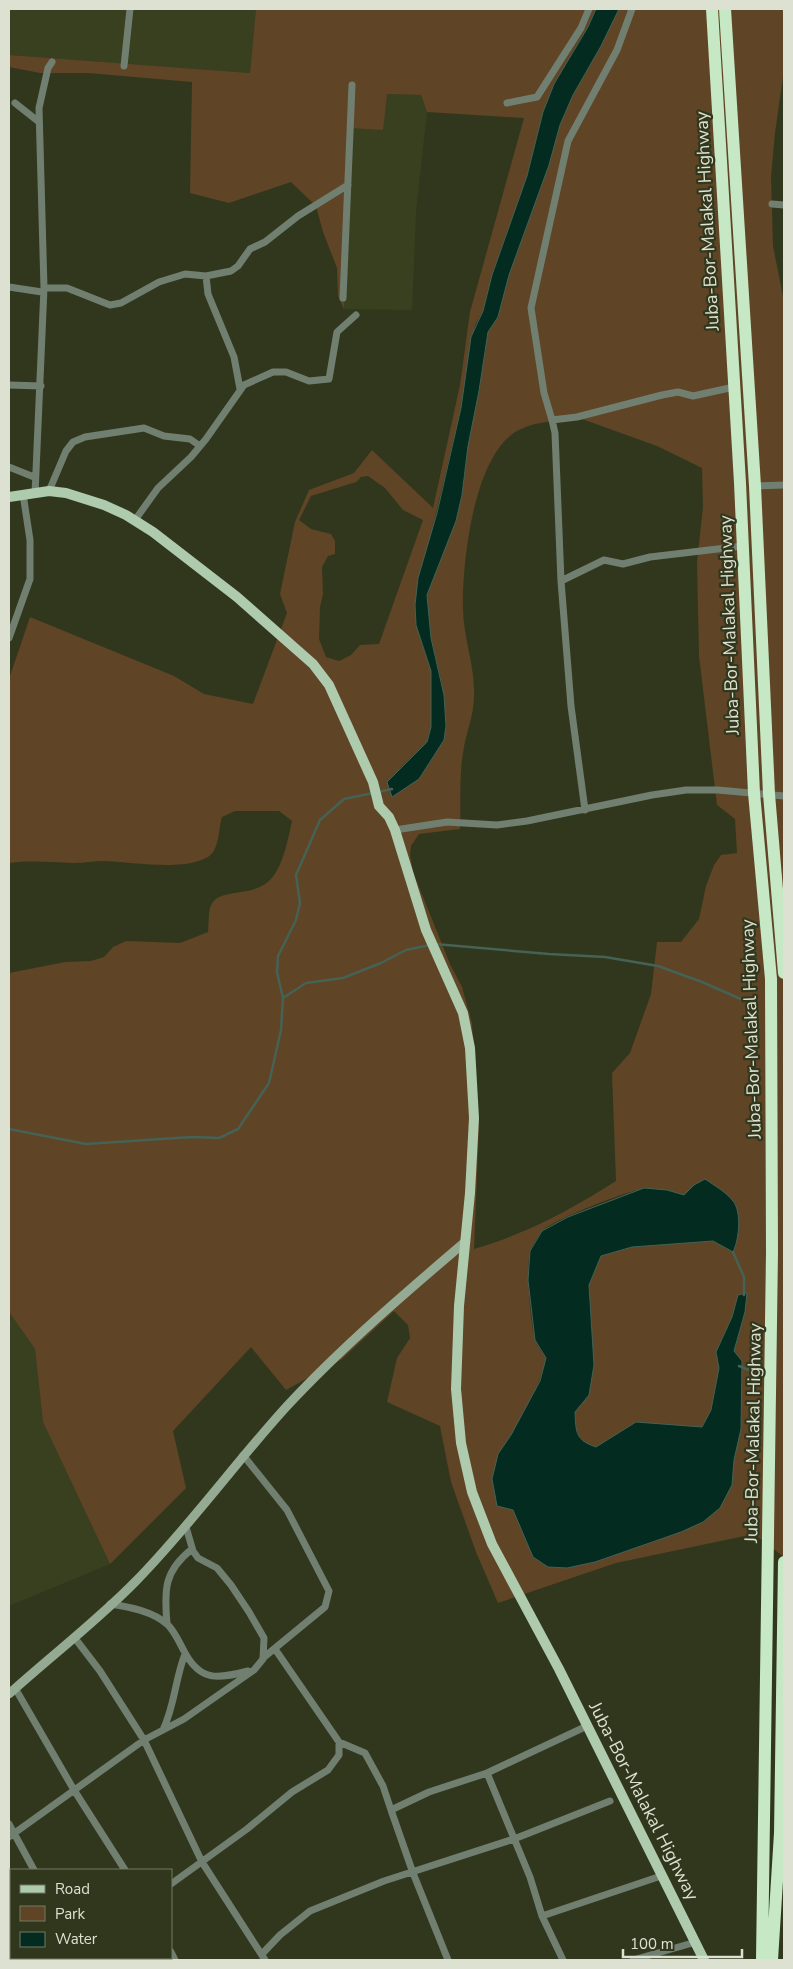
<svg xmlns="http://www.w3.org/2000/svg" width="793" height="1969" font-family="'Nunito Sans',sans-serif">
	<style>
		.built { fill: #394020 }
		.green { fill: #5f4426; fill-rule: evenodd }
		.water { fill: #042b20; stroke: #456255 }
		.lines { fill: none; stroke-linecap: round; stroke-linejoin: round }
		.stream { stroke: #456255; stroke-width: 2.5 }
		.street { stroke: #717f71; stroke-width: 7 }
		.secondary { stroke: #94aa93; stroke-width: 9 }
		.primary { stroke: #aecbad; stroke-width: 10 }
		.highway { stroke: #c6e8c5; stroke-width: 12 }
		.labels { text-anchor: middle; stroke-width: 4.5; stroke-linejoin: round; paint-order: stroke }
		.street-label { font-size: 18px; fill: #dce1d1; stroke: #31371d }
	</style>
	<rect width="100%" height="100%" fill="#31371d"/>
	<!-- built -->
	<path class="built" d="M 9,9 L 256,9 L 250,73 L 9,55 Z
		M 386,94 L 421,95 L 427,112 L 416,210 L 412,310 L 344,309 L 351,128 Z
		M 9,1312 L 35,1349 L 43,1422 L 110,1564 L 11,1605 L 9,1602 Z"/>
	<!-- green -->
	<path class="green" d="M 256,9 L 596,9 L 588,27 L 554,84 L 543,112 L 527,176 L 492,275 L 483,311 L 475,325 L 461,408 L 428,546 L 416,625 L 431,671 L 431,727 L 427,742 L 400,768 L 392,796 L 446,726 L 442,684 L 431,638 L 427,594 L 456,521 L 462,495 L 468,446 L 479,391 L 488,332 L 498,317 L 509,275 L 549,165 L 560,125 L 573,95 L 601,46 L 619,9 L 784,9 L 784,69 L 775,133 L 771,177 L 773,246 L 784,301 L 784,1557 L 754,1534 L 616,1563 L 498,1603 L 476,1552 L 451,1482 L 440,1426 L 387,1402 L 397,1358 L 410,1338 L 408,1325 L 394,1311 L 342,1359 L 286,1390 L 251,1347 L 173,1431 L 186,1488 L 110,1564 L 43,1422 L 35,1349 L 9,1312 L 9,973 L 65,962 L 91,961 L 104,957 L 113,947 L 126,941 L 180,943 L 208,932 C 209,924 208,912 211,905 C 220,887 251,898 269,881 C 283,868 288,839 292,821 L 279,811 L 235,811 L 222,817 C 218,830 220,852 206,858 C 182,871 131,862 104,861 C 94,861 84,863 73,863 C 51,862 31,860 9,863 L 9,679 L 30,617 L 174,676 L 204,694 L 253,704 L 287,613 L 280,594 L 295,522 L 309,490 L 354,473 L 372,450 L 433,508 L 460,385 L 470,312 L 524,118 L 427,112 L 421,95 L 387,94 L 383,130 L 351,128 L 344,309 L 338,296 L 337,268 L 323,232 L 316,206 L 291,182 L 229,203 L 190,193 L 192,82 L 88,73 L 40,73 L 9,67 L 9,55 L 250,73 ZM 582,419 L 657,446 L 702,468 L 703,507 L 697,562 L 699,656 L 717,805 L 735,819 L 737,853 L 721,855 L 714,865 L 706,886 L 699,919 L 681,942 L 657,942 L 651,994 L 630,1053 L 612,1073 L 616,1181 C 572,1209 524,1235 474,1249 L 479,1127 L 472,1023 L 462,987 L 450,964 L 413,872 L 410,855 L 411,846 L 419,834 L 460,829 C 461,804 459,778 463,753 C 466,730 475,716 474,690 C 474,663 463,636 463,608 C 462,562 474,452 519,430 C 538,420 561,421 582,419 ZM 368,476 L 385,488 L 403,510 L 423,520 L 379,644 L 360,645 L 351,655 L 339,661 L 326,657 L 319,639 L 320,607 L 323,594 L 322,567 L 328,556 L 335,554 L 335,541 L 331,534 L 311,529 L 299,520 L 311,496 L 356,482 L 361,477 ZM 694,1185 L 733,1252 L 713,1241 L 632,1247 L 601,1256 L 589,1285 L 594,1365 L 589,1395 L 575,1412 C 576,1432 575,1440 596,1447 L 636,1422 L 702,1428 L 711,1410 L 719,1368 L 716,1352 L 732,1317 L 738,1296 L 738,1333 L 734,1351 L 732,1485 L 703,1522 L 681,1532 L 595,1562 L 523,1530 L 513,1510 L 498,1454 C 519,1424 538,1393 546,1358 C 542,1352 536,1345 535,1338 C 530,1323 526,1265 530,1251 C 532,1246 538,1236 542,1231 C 553,1220 626,1191 643,1189 C 657,1187 672,1192 684,1196 Z"/>
	<!-- water -->
	<path class="water" d="M 596,9 L 619,9 L 601,46 L 573,95 L 560,125 L 549,165 L 509,275 L 498,317 L 488,332 L 479,391 L 468,446 L 462,495 L 456,521 L 427,595 L 431,638 L 444,695 L 446,726 L 444,740 L 419,779 L 392,797 L 387,782 L 427,742 L 431,727 L 431,671 L 416,625 L 415,605 L 418,578 L 437,513 L 461,408 L 471,337 L 483,311 L 492,275 L 527,176 L 543,112 L 554,84 L 588,27 Z
		M 705,1179 C 715,1186 726,1192 733,1201 C 742,1212 739,1240 733,1252 L 713,1241 L 632,1247 L 601,1256 L 589,1285 L 594,1365 L 589,1395 L 575,1412 C 576,1432 575,1440 596,1447 L 636,1422 L 702,1427 L 711,1410 L 719,1368 L 716,1352 L 732,1317 L 738,1295 L 747,1293 L 745,1312 L 734,1351 L 742,1361 L 741,1429 L 734,1460 L 732,1485 L 720,1508 L 703,1522 L 681,1532 L 595,1562 L 567,1568 L 548,1567 L 533,1557 L 513,1510 L 497,1506 L 492,1479 L 498,1454 L 511,1435 L 540,1381 L 546,1358 L 535,1340 L 528,1280 L 530,1251 L 542,1231 L 568,1217 L 644,1188 L 667,1190 L 684,1195 L 694,1185 Z"/>
	<g class="lines">
		<!-- stream -->
		<path class="stream" d="M 378,792 L 392,789
			M 435,944 L 549,954 L 605,957 L 658,966 L 702,982 L 752,1004
			M 283,998 L 306,983 L 343,978 L 381,963 L 406,950 L 430,945
			M 9,1129 L 86,1144 L 192,1137 L 219,1138 L 238,1129 L 269,1083 L 281,1030 L 283,998 L 277,972 L 278,956 L 296,920 L 300,903 L 296,875 L 320,820 L 344,799 L 373,793
			M 733,1252 L 744,1277 L 744,1295
			M 739,1366 L 752,1371"/>
		<!-- street -->
		<path class="street" d="M 124,66 L 130,9
			M 15,103 L 39,122
			M 507,103 L 537,97 L 581,28 L 589,9
			M 772,204 L 784,205
			M 206,276 L 208,294 L 234,357 L 240,389
			M 9,287 L 42,292
			M 44,288 L 67,288 L 110,305 L 121,303 L 159,282 L 185,274 L 206,276 L 231,271 L 238,266 L 250,249 L 265,242 L 298,216 L 348,185
			M 343,298 L 352,85
			M 9,385 L 41,386
			M 552,420 L 544,393 L 531,308 L 568,141 L 617,50 L 632,9
			M 9,467 L 34,477
			M 755,486 L 784,485
			M 49,491 L 66,451 L 73,442 L 85,437 L 144,428 L 164,436 L 190,439 L 200,446
			M 35,494 L 44,288 L 39,108 L 48,68 L 52,62
			M 135,520 L 158,488 L 191,457 L 206,439 L 244,385 L 273,372 L 286,372 L 309,381 L 329,379 L 337,332 L 356,315
			M 561,581 L 555,433 L 552,420 L 577,417 L 662,395 L 678,392 L 693,396 L 734,387
			M 9,638 L 30,579 L 30,540 L 23,494
			M 585,810 L 571,706 L 561,581 L 604,560 L 623,564 L 650,557 L 743,546
			M 395,830 L 447,822 L 497,825 L 527,821 L 652,795 L 686,790 L 718,790 L 784,796
			M 243,1455 L 287,1510 L 329,1591 L 325,1607 L 263,1658
			M 110,1604 C 129,1607 153,1611 168,1625 C 175,1632 179,1642 184,1651 C 200,1682 218,1679 248,1671
			M 167,1624 C 164,1590 164,1571 192,1549
			M 74,1637 L 100,1671 L 144,1740 L 202,1862 L 265,1960
			M 15,1688 L 74,1790 L 125,1870
			M 163,1730 C 175,1705 175,1679 185,1654
			M 339,1742 L 365,1753 L 383,1786 L 391,1810
			M 487,1773 L 530,1877 L 542,1916 L 563,1960
			M 9,1824 L 34,1870
			M 9,1837 L 144,1740 L 184,1719 L 254,1670 L 263,1659 L 264,1638 L 249,1612 L 231,1585 L 217,1568 L 198,1558 L 193,1551 L 186,1527
			M 171,1884 L 247,1829 L 292,1792 L 328,1770 L 339,1755 L 339,1742 L 275,1649
			M 542,1916 L 661,1876
			M 171,1952 L 175,1960
			M 262,1954 L 280,1935 L 310,1911 L 384,1881 L 514,1839 L 610,1801
			M 81,1958 L 82,1960
			M 61,1960 L 65,1958
			M 448,1960 L 413,1873 L 391,1810 L 429,1792 L 487,1773 L 587,1726
			M 633,1960 L 696,1942"/>
		<!-- secondary -->
		<path class="secondary" d="M 9,1694 C 51,1656 97,1621 136,1581 C 190,1526 235,1463 287,1406 C 342,1347 404,1294 465,1242"/>
		<!-- primary -->
		<path class="primary" d="M 9,497 L 49,491 L 66,493 L 104,505 L 126,515 L 153,532 L 237,597 L 313,664 L 329,685 L 373,782 L 379,806 L 389,817 L 395,830 L 426,930 L 463,1013 L 470,1048 L 474,1118 L 470,1193 L 459,1306 L 456,1389 L 461,1443 L 472,1492 L 492,1544 L 559,1669 L 704,1960"/>
		<!-- highway -->
		<path class="highway" d="M 712,9 L 740,483 L 754,793 L 771,979 L 772,1252 L 762,1960
			M 725,9 L 755,486 L 769,794 L 784,973
			M 772,1960 L 780,1833 L 784,1562"/>
	</g>
	<g class="labels">
		<!-- street labels -->
		<g class="street-label">
			<text transform="translate(707 221) rotate(-93)" y="6">Juba-Bor-Malakal Highway</text>
			<text transform="translate(729 625) rotate(-92)" y="6">Juba-Bor-Malakal Highway</text>
			<text transform="translate(751 1029) rotate(-92)" y="6">Juba-Bor-Malakal Highway</text>
			<text transform="translate(753 1433) rotate(-89)" y="6">Juba-Bor-Malakal Highway</text>
			<text transform="translate(644 1801) rotate(63)" y="6">Juba-Bor-Malakal Highway</text>
		</g>
	</g>
	<!-- border -->
	<rect width="793" height="1969" fill="none" stroke="#dce1d1" stroke-width="20"/>
	<!-- legend -->
	<rect x="10" y="1869" width="162" height="90" fill="#31371d" stroke="#757b65"/>
	<rect x="20" y="1885" width="25" height="8" fill="#aecbad" stroke="#757b65"/>
	<text x="55" y="1894" font-size="15" fill="#dce1d1">Road</text>
	<rect x="20" y="1906" width="25" height="15" fill="#5f4426" stroke="#757b65"/>
	<text x="55" y="1919" font-size="15" fill="#dce1d1">Park</text>
	<rect x="20" y="1932" width="25" height="15" fill="#042b20" stroke="#757b65"/>
	<text x="55" y="1944" font-size="15" fill="#dce1d1">Water</text>
	<!-- scale -->
	<path d="M623 1949v8h119v-8" fill="none" stroke="#dce1d1" stroke-width="2.5"/>
	<text x="630" y="1949" font-size="15" fill="#dce1d1" stroke="#31371d" stroke-width="4" paint-order="stroke">100 m</text>
</svg>
